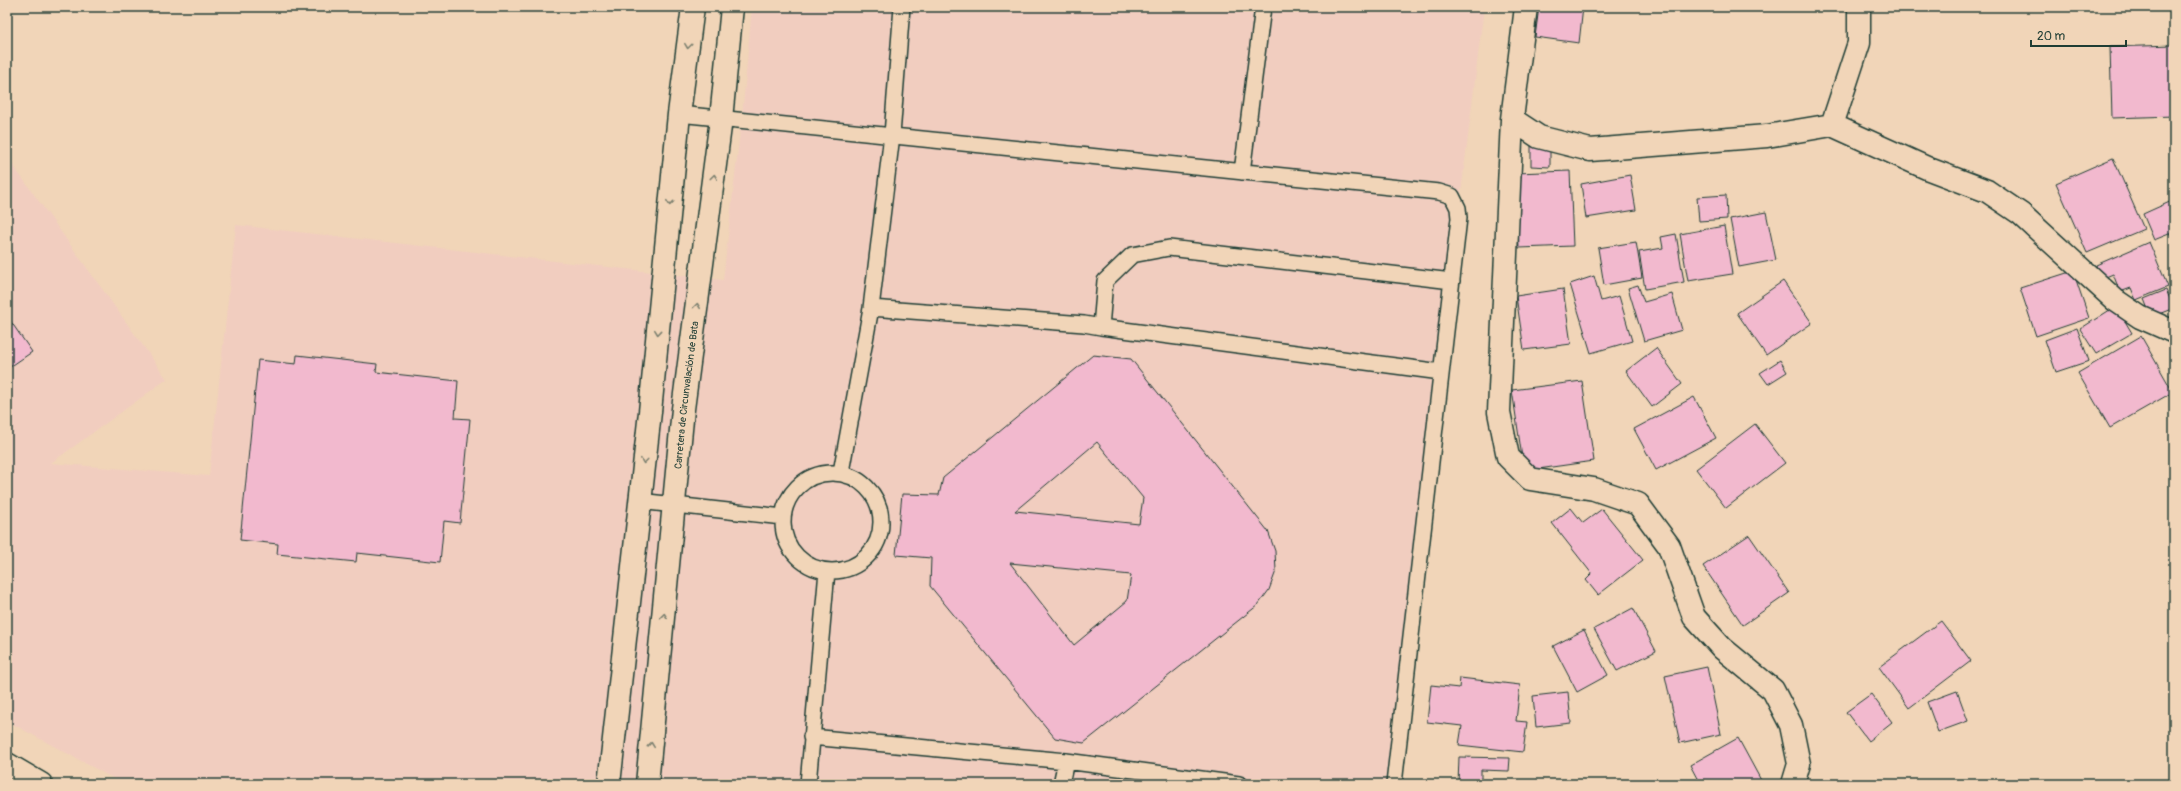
<svg xmlns="http://www.w3.org/2000/svg" width="2181" height="791" font-family="Pangolin,sans-serif">
	<style>
		.built { fill: #f1cdbf }
		.building { fill: #f2b9ce; stroke: #1f3d34; fill-rule: evenodd }
		.lines { fill: none; stroke-linecap: round; stroke-linejoin: round }
		.lane-casing { stroke: #1f3d34; stroke-width: 18 }
		.street-casing { stroke: #1f3d34; stroke-width: 25 }
		.primary-casing { stroke: #1f3d34; stroke-width: 25 }
		.lane { stroke: #f1d5b8; stroke-width: 15 }
		.street { stroke: #f1d5b8; stroke-width: 22 }
		.primary { stroke: #f1d5b8; stroke-width: 22 }
		.oneway { stroke: #7d816f }
		.labels { text-anchor: middle; stroke-width: 3; stroke-linejoin: round; paint-order: stroke }
		.street-label { font-size: 10px; fill: #1f3d34; stroke: #f1d5b8 }
	</style>
	<rect width="100%" height="100%" fill="#f1d5b8"/>
	<filter id="ink" filterUnits="userSpaceOnUse"><feTurbulence type="fractalNoise" baseFrequency=".025" numOctaves="2"/><feDisplacementMap in="SourceGraphic" scale="8" xChannelSelector="R" yChannelSelector="G"/><feConvolveMatrix kernelMatrix="1 2 1 2 8 2 1 2 1" color-interpolation-filters="sRGB"/></filter>
	<g filter="url(#ink)">
		<!-- built -->
		<path class="built" d="M 752,7 L 1484,7 L 1436,396 L 1395,784 L 124,784 L 7,721 L 7,157 L 167,379 L 51,463 L 209,476 L 236,225 L 723,280 L 743,106 Z"/>
		<!-- building -->
		<path class="building" d="M 1539,7 L 1583,7 L 1579,43 L 1535,37 Z
			M 2174,45 L 2174,116 L 2112,118 L 2110,47 Z
			M 1531,146 L 1550,147 L 1550,167 L 1531,166 Z
			M 2113,158 L 2144,229 L 2087,253 L 2056,183 Z
			M 1570,171 L 1573,246 L 1519,248 L 1516,173 Z
			M 1630,175 L 1636,210 L 1586,218 L 1581,184 Z
			M 1726,195 L 1727,219 L 1699,221 L 1697,197 Z
			M 2174,200 L 2174,232 L 2154,240 L 2143,214 Z
			M 1766,212 L 1776,260 L 1739,267 L 1730,219 Z
			M 1724,226 L 1732,274 L 1688,281 L 1680,234 Z
			M 1676,234 L 1684,282 L 1645,289 L 1639,252 L 1663,248 L 1661,237 Z
			M 1636,242 L 1642,278 L 1604,285 L 1598,248 Z
			M 2149,242 L 2168,287 L 2136,300 L 2131,288 L 2120,292 L 2113,274 L 2101,279 L 2096,265 Z
			M 2073,271 L 2089,318 L 2036,336 L 2020,288 Z
			M 1594,276 L 1601,301 L 1619,296 L 1632,341 L 1591,353 L 1570,284 Z
			M 1783,281 L 1812,323 L 1766,355 L 1737,313 Z
			M 1638,285 L 1644,302 L 1672,294 L 1682,330 L 1644,341 L 1628,288 Z
			M 1563,289 L 1571,344 L 1524,350 L 1516,296 Z
			M 2166,290 L 2174,308 L 2151,317 L 2144,299 Z
			M 2116,306 L 2132,333 L 2096,354 L 2080,329 Z
			M 7,316 L 32,352 L 7,369 Z
			M 2077,328 L 2089,361 L 2056,372 L 2045,340 Z
			M 2141,336 L 2173,392 L 2110,428 L 2078,373 Z
			M 1656,348 L 1682,384 L 1652,407 L 1626,371 Z
			M 297,355 L 377,364 L 376,372 L 458,381 L 455,418 L 470,419 L 460,523 L 444,521 L 440,562 L 357,553 L 356,562 L 277,554 L 278,544 L 240,540 L 258,360 L 296,364 Z
			M 1093,355 L 1131,359 L 1268,531 L 1275,551 L 1276,571 L 1269,590 L 1258,605 L 1084,743 L 1055,738 L 930,586 L 931,558 L 896,555 L 902,494 L 939,495 L 943,478 ZM 1097,442 L 1143,498 L 1139,524 L 1015,511 ZM 1010,563 L 1131,575 L 1127,601 L 1074,645 Z
			M 1780,360 L 1787,372 L 1768,384 L 1760,373 Z
			M 1582,381 L 1594,461 L 1524,471 L 1512,390 Z
			M 1694,397 L 1716,438 L 1656,470 L 1634,429 Z
			M 1755,424 L 1785,463 L 1726,508 L 1696,469 Z
			M 1571,508 L 1583,523 L 1602,509 L 1643,560 L 1598,595 L 1586,580 L 1592,574 L 1552,523 Z
			M 1749,535 L 1789,593 L 1743,625 L 1703,566 Z
			M 1633,608 L 1656,651 L 1617,671 L 1594,629 Z
			M 1941,621 L 1971,661 L 1909,708 L 1879,667 Z
			M 1584,630 L 1608,675 L 1577,692 L 1553,646 Z
			M 1707,667 L 1721,734 L 1680,743 L 1665,676 Z
			M 1460,678 L 1520,685 L 1516,721 L 1527,722 L 1523,752 L 1459,745 L 1462,726 L 1427,722 L 1431,685 L 1459,688 Z
			M 1957,691 L 1968,721 L 1938,732 L 1927,702 Z
			M 1568,692 L 1571,723 L 1536,727 L 1533,696 Z
			M 1871,694 L 1892,722 L 1868,741 L 1846,712 Z
			M 1738,738 L 1763,784 L 1700,784 L 1690,765 Z
			M 1459,757 L 1510,758 L 1509,771 L 1481,770 L 1481,784 L 1458,784 Z"/>
		<g class="lines">
			<!-- lane casing -->
			<g class="lane-casing">
				<path id="lane" d="M 679,114 L 1439,192 L 1452,196 L 1458,208 L 1459,218 L 1394,784
					M 1242,172 L 1263,7
					M 871,308 L 1084,324 L 1101,327 L 1105,281 L 1132,255 L 1169,248 L 1452,281
					M 1101,327 L 1441,372
					M 841,472 L 871,308 L 892,135 L 902,7
					M783 522a49 49 0 1 1 98 0a49 49 0 1 1-98 0Z
					M 639,501 L 783,517
					M 811,737 L 1066,761 L 1061,784
					M 1066,761 L 1239,784
					M 808,784 L 827,571"/>
			</g>
			<!-- street casing -->
			<g class="street-casing">
				<path id="street" d="M 1526,7 L 1512,119 L 1499,412 L 1508,457 L 1530,479 L 1594,489 L 1638,504 L 1669,546 L 1694,617 L 1722,648 L 1773,690 L 1791,725 L 1799,764 L 1793,784
					M 1512,119 L 1539,137 L 1590,150 L 1767,136 L 1832,125 L 1929,169 L 1987,191 L 2021,214 L 2115,300 L 2140,317 L 2174,332
					M 1832,125 L 1859,43 L 1859,7
					M 7,764 L 41,784"/>
			</g>
			<!-- primary casing -->
			<g class="primary-casing">
				<g id="primary">
					<path d="M 609,784 L 650,412 L 679,114 L 693,7"/>
					<path id="s1" d="M 647,784 L 683,409 L 721,119 L 732,7"/>
				</g>
			</g>
			<!-- lane -->
			<use href="#lane" class="lane"/>
			<!-- street -->
			<use href="#street" class="street"/>
			<!-- primary -->
			<use href="#primary" class="primary"/>
		</g>
		<!-- one-way arrows -->
		<defs><path id="oneway-chevron" d="M-2-3.5L2.5 0L-2 3.5" fill="none" stroke-width="1.6" stroke-linecap="round" stroke-linejoin="round"/></defs>
		<g class="oneway">
			<use href="#oneway-chevron" transform="translate(688 46) rotate(97)"/>
			<use href="#oneway-chevron" transform="translate(714 177) rotate(-83)"/>
			<use href="#oneway-chevron" transform="translate(670 203) rotate(96)"/>
			<use href="#oneway-chevron" transform="translate(697 306) rotate(-83)"/>
			<use href="#oneway-chevron" transform="translate(658 332) rotate(96)"/>
			<use href="#oneway-chevron" transform="translate(644 461) rotate(97)"/>
			<use href="#oneway-chevron" transform="translate(664 616) rotate(-84)"/>
			<use href="#oneway-chevron" transform="translate(651 745) rotate(-84)"/>
		</g>
	</g>
	<g class="labels">
		<!-- street labels -->
		<g class="street-label">
			<text dy="4" stroke="none"><textPath href="#s1" startOffset="391">Carretera de Circunvalación de Bata</textPath></text>
		</g>
	</g>
	<!-- margin -->
	<rect width="2181" height="791" fill="none" stroke="#f1d5b8" stroke-width="24"/>
	<rect x="12" y="12" width="2157" height="767" fill="none" stroke="#1f3d34" stroke-width="1.5" filter="url(#ink)"/>
	<!-- scale -->
	<path d="M2031 40v6h95v-6" fill="none" stroke="#1f3d34" stroke-width="2"/>
	<text x="2037" y="40" font-size="12" fill="#1f3d34" stroke="#f1d5b8" stroke-width="3" paint-order="stroke">20 m</text>
</svg>
